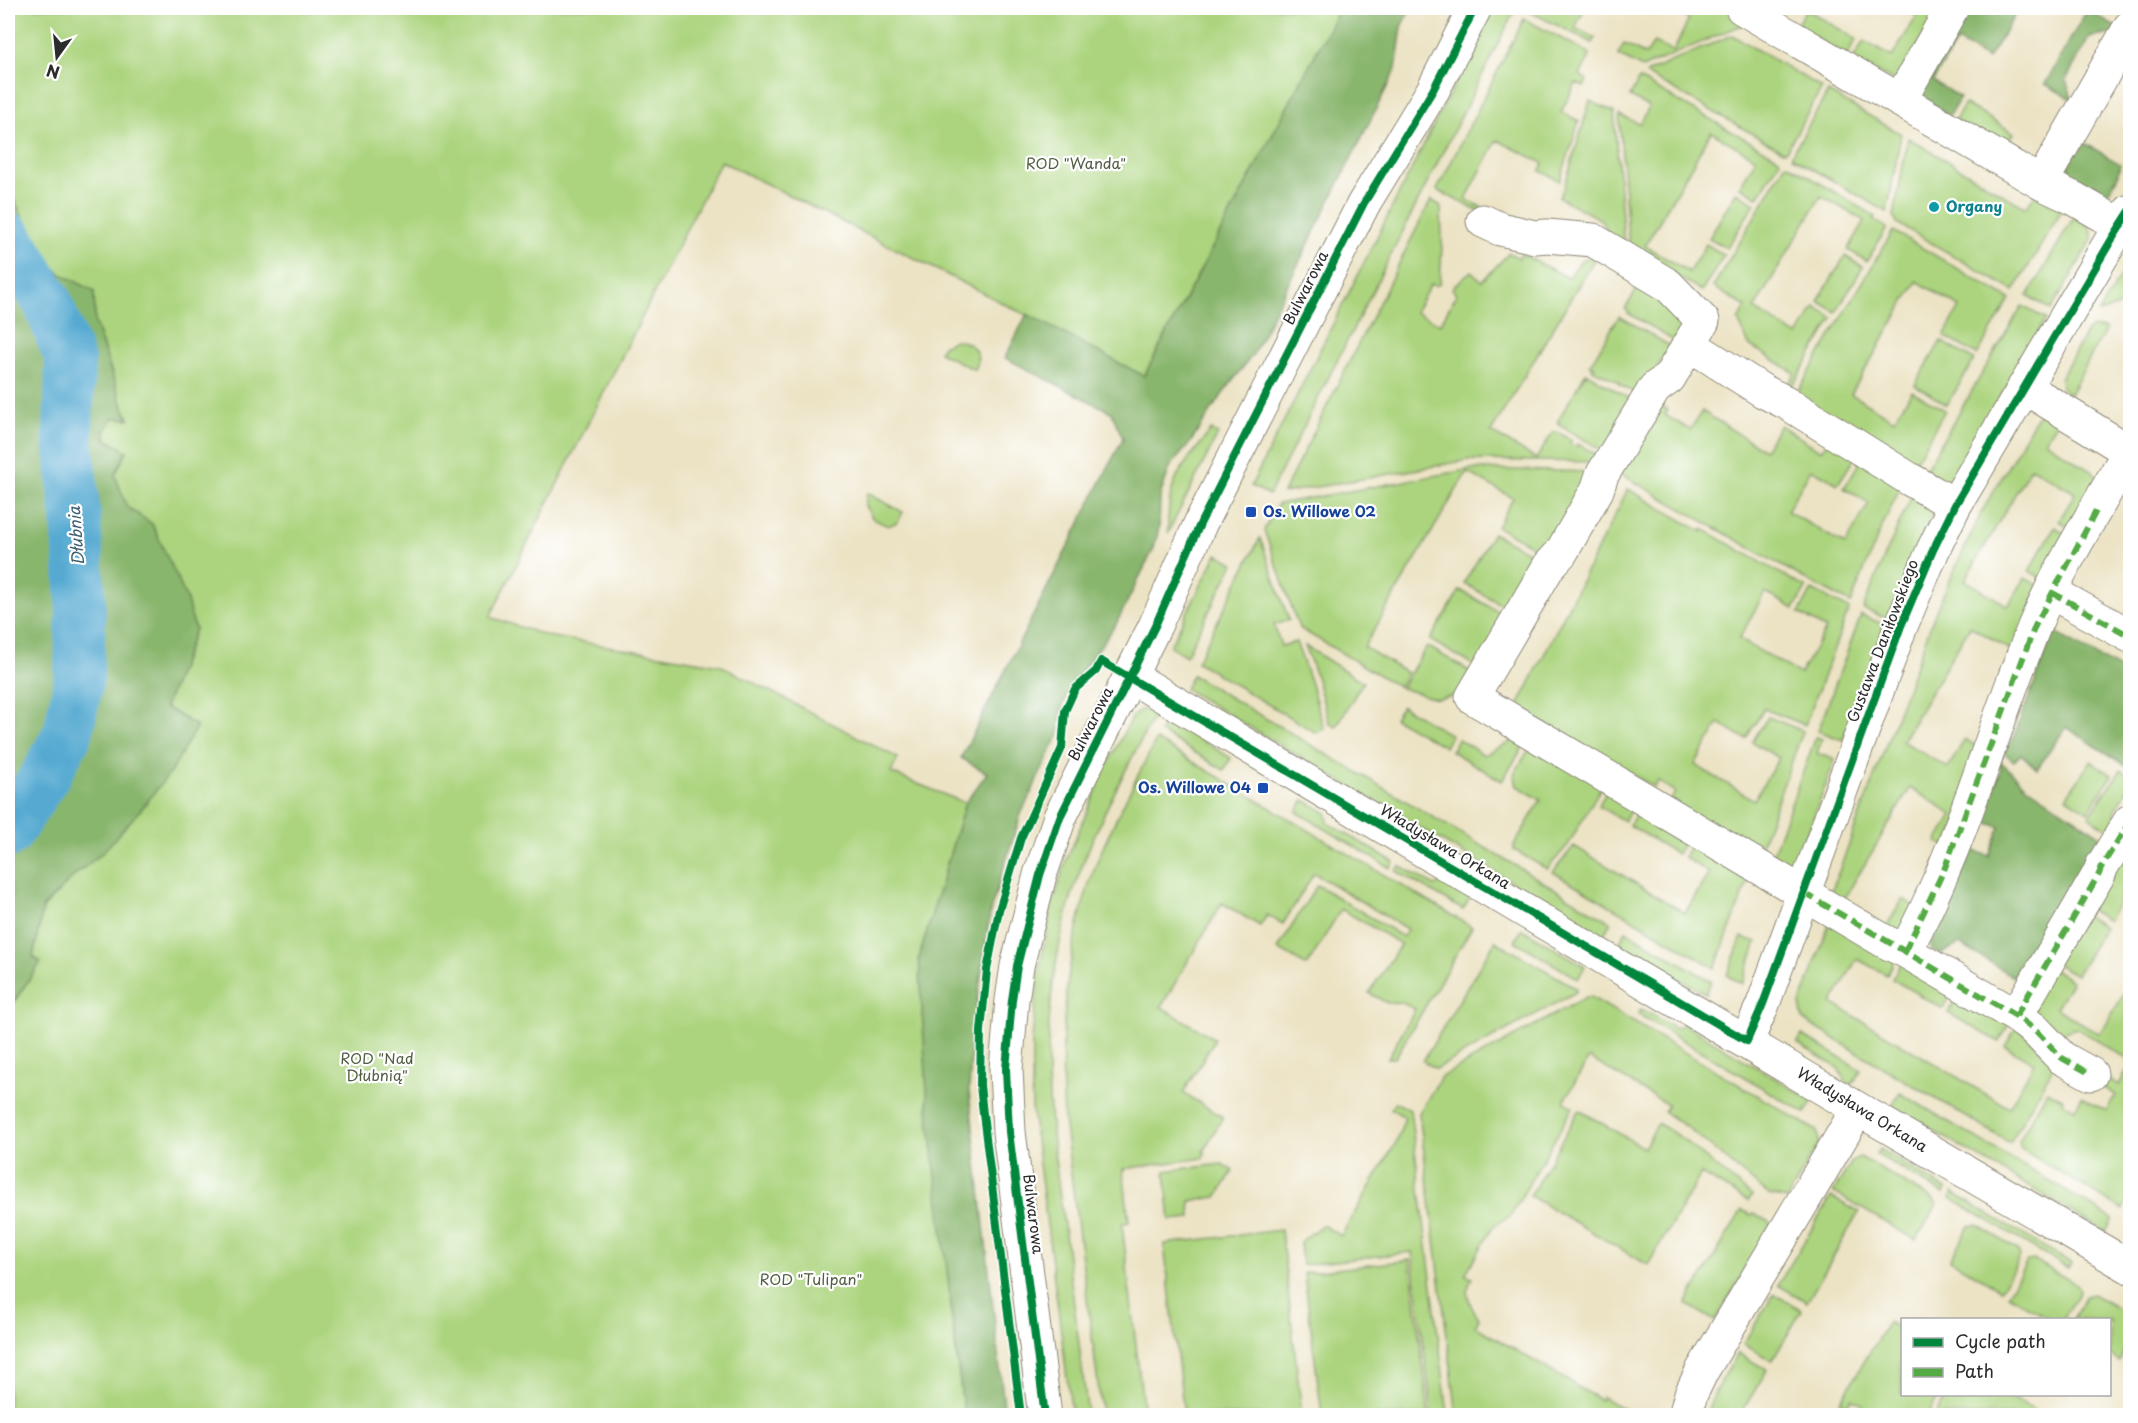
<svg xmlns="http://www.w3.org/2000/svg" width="2138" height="1423" font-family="'Playpen Sans',sans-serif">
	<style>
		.green { fill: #acd47e; stroke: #6c8054; stroke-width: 1.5 }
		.forest { fill: #89b66d; stroke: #5a704c; stroke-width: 1.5 }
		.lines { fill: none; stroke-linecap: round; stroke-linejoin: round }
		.river { stroke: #57aad2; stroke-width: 50 }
		.minor-casing { stroke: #8c8778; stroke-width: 35 }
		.minor { stroke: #fff; stroke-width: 33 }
		.quiet { stroke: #54ab44; stroke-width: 6; stroke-dasharray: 12 6; stroke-linecap: butt }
		.cycleway-casing { stroke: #fff; stroke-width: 11 }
		.cycleway { stroke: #00873e; stroke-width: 8 }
		.culture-dot { fill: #0f9aa8; stroke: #fff; stroke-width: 2 }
		.transit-dot { fill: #1a4fb4; stroke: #fff; stroke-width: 2 }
		.labels { text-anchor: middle; stroke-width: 4.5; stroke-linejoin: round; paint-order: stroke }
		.park-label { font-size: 15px; fill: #525e44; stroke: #fff }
		.culture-label { font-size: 15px; font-weight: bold; fill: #0d838f; stroke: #fff; text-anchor: start }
		.street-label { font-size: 15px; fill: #2b2b2b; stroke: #fff }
		.transit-label { font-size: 15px; font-weight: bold; fill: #164399; stroke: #fff; text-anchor: start }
		.water-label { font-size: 16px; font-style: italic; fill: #3d5e6e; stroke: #fff }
	</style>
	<rect width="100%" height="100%" fill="#fff"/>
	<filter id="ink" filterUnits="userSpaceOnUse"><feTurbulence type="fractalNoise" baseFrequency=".0167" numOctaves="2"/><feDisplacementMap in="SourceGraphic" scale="12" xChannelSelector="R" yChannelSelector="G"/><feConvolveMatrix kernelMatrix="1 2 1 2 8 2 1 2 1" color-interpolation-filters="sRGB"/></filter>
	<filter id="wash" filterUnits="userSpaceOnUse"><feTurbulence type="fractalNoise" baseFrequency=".008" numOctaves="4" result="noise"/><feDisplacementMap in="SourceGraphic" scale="24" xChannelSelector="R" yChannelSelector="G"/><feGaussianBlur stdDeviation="1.35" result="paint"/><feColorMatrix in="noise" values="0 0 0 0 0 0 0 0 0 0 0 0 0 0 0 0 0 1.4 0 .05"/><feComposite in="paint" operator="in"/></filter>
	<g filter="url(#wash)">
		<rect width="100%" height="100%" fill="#ece3c4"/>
		<!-- green -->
		<path class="green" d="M 8,8 L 1340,8 L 1144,376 C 1004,302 862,233 721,161 L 490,617 L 547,636 L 720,665 L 898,758 L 891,773 L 965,803 L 919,958 L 953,1329 L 964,1415 L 8,1415 L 8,1010 L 41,962 L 33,957 L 43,908 L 76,874 L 102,853 L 183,662 L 195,629 L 152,524 L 127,507 L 114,475 L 105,431 L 113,418 L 129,418 L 123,407 L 95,323 L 94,292 L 61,274 L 36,250 L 38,247 L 8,188 Z
			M 1493,8 L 1516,8 L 1269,495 L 1251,486 Z
			M 1530,8 L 1585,8 L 1575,28 L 1595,38 L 1593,43 L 1528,11 Z
			M 1666,8 L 1728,8 L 1751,21 L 1642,68 L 1618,55 L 1624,44 L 1646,55 L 1654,42 L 1673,52 L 1689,19 Z
			M 1903,8 L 1929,8 L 1931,24 L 1895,82 L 1853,60 L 1864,41 L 1892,57 L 1917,16 Z
			M 1806,9 L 1856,39 L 1847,56 L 1796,26 Z
			M 1524,19 L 1589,53 L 1590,56 L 1580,75 L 1587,80 L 1584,87 L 1576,83 L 1561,112 L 1579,121 L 1560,181 L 1540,171 L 1543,163 L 1497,140 L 1466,199 L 1490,212 L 1487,216 L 1437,190 Z
			M 1732,35 L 1822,88 L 1786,151 L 1783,151 L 1646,74 L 1648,72 Z
			M 1639,79 L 1779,158 L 1780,161 L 1758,197 L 1740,187 L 1756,158 L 1711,132 L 1645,246 L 1689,272 L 1706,244 L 1724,255 L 1702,291 L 1629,248 L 1619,115 L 1640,124 L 1649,107 L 1630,97 Z
			M 1828,92 L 1901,134 L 1887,212 L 1792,157 L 1792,154 Z
			M 1590,101 L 1614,112 L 1624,244 L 1609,235 L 1601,220 L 1559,197 L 1564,188 Z
			M 1965,104 L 2014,133 L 2004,149 L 1955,120 Z
			M 1908,138 L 2026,208 L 2036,193 L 2063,208 L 2014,291 L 1897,223 L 1894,216 Z
			M 1788,164 L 1875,216 L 1874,220 L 1887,228 L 1867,261 L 1848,250 L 1865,221 L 1821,196 L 1754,309 L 1798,336 L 1815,307 L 1833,318 L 1788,394 L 1784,392 L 1795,373 L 1749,345 L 1738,320 L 1746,307 L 1713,287 L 1785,165 Z
			M 1736,192 L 1755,203 L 1727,248 L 1709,238 Z
			M 1431,200 L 1441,206 L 1442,244 L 1440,283 L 1436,286 L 1431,284 L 1415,312 L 1440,324 L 1456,295 L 1452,288 L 1471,271 L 1482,281 L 1509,253 L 1519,258 L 1521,254 L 1569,278 C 1576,267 1581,257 1596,256 L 1491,432 L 1536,459 L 1553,432 L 1556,433 L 1558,432 L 1571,440 L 1570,444 L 1577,447 L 1578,444 L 1604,459 L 1601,462 L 1469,460 L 1283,493 Z
			M 2075,215 L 2091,228 L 2093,238 L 2051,310 L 2028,296 Z
			M 1893,231 L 2010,299 L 1977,355 L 1944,336 L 1960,307 L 1917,281 L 1851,394 L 1894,420 L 1912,391 L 1945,410 L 1910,471 L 1794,398 Z
			M 1845,256 L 1863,267 L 1836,312 L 1818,301 Z
			M 2130,259 L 2130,302 L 2099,313 Z
			M 1643,279 L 1687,318 L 1674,341 L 1628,313 L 1628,311 L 1625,309 Z
			M 2022,306 L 2046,319 L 1949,484 L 1922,475 Z
			M 1619,316 L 1670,346 L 1640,397 L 1619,384 L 1620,382 L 1592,369 L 1594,367 L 1590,365 Z
			M 2092,327 L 2106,329 L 2070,394 L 2061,387 L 2060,378 L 2087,332 Z
			M 955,340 C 972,341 983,354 975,370 L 939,352 L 944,345 Z
			M 1941,341 L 1974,360 L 1947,405 L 1915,385 Z
			M 1587,373 L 1637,403 L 1607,453 L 1559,425 L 1560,423 L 1557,422 L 1585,374 L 1586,375 Z
			M 1660,405 L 1668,410 L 1665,415 L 1690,430 L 1702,411 L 1764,450 L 1780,425 L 1821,451 L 1830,438 L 1857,454 L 1838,484 L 1811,469 L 1787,511 L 1845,545 L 1869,503 L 1844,488 L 1863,458 L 1902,483 L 1878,536 L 1851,603 L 1812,583 L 1619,473 Z
			M 2039,413 L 2048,415 L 2057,421 L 2045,441 L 2094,473 C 2107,492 2086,514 2076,531 L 2059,521 L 2075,493 L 2031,467 L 1965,580 L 2008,606 L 2025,578 L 2043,588 L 2007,686 L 1999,682 L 2016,653 L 1970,626 L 1902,741 L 1948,768 L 1965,739 L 1982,750 L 1947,847 L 1937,842 L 1953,814 L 1910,788 L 1843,901 L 1886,927 L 1903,899 L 1920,909 L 1906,933 L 1897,936 L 1889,935 L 1829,898 L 1937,608 L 1981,513 Z
			M 1211,430 L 1218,434 L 1168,533 C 1167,476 1180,472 1211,430 Z
			M 1472,469 L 1596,472 L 1547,554 L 1497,527 L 1513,498 L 1467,472 L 1364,647 L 1407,673 L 1399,687 L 1299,628 L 1264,530 L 1278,504 Z
			M 1628,489 L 1702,532 L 1703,529 L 1806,588 L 1794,609 L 1765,592 L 1739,639 L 1800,674 L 1826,629 L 1799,613 L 1812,590 L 1849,609 L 1805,725 L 1764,709 L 1746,739 L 1719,723 L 1695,765 L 1754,800 L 1779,758 L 1752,742 L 1768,717 L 1803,731 L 1757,856 L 1669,804 L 1675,792 L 1658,781 L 1654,787 L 1517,708 Z
			M 867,493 L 903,512 L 898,522 L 888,526 L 873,519 L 865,506 Z
			M 1913,493 L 1934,511 L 1912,557 L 1888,619 L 1863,609 L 1883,560 Z
			M 2055,527 L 2073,538 L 2047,582 L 2029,571 Z
			M 1493,533 L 1543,560 L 1513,612 L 1464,583 Z
			M 1260,538 L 1289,620 L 1274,625 L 1281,646 L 1296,642 L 1310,681 L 1324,729 L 1316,733 L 1197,662 Z
			M 1217,554 L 1234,563 L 1186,656 L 1170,646 Z
			M 1460,590 L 1509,618 L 1480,669 L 1430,640 Z
			M 1861,615 L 1885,625 L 1843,740 L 1818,731 Z
			M 1305,646 L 1363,682 L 1336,727 L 1329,723 L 1317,679 Z
			M 1427,646 L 1476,675 L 1463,694 L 1437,699 L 1401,688 Z
			M 1192,675 L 1611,922 L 1603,936 L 1185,689 Z
			M 1402,706 L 1451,735 L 1445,747 L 1394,718 Z
			M 1152,709 L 1157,710 C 1126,770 1093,828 1073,892 C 1055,950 1047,1011 1048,1072 C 1049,1123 1057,1175 1064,1226 C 1072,1289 1080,1352 1088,1415 L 1072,1416 L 1032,1110 L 1032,1039 L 1039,970 L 1051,910 L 1066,860 L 1098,787 L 1097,785 L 1132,717 L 1140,710 Z
			M 1167,720 L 1231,758 L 1224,770 L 1160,732 Z
			M 1523,736 L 1528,739 L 1502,781 L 1451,751 L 1458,739 L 1484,755 Z
			M 1816,737 L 1822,739 L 1817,753 L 1835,760 L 1794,870 L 1770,861 Z
			M 1156,740 L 1472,927 L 1395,1058 L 1388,1058 L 1415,1009 L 1400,1002 L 1387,1003 L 1369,993 L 1401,944 L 1341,909 L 1307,966 L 1278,949 L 1317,885 L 1403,937 L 1407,929 L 1314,873 L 1283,924 L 1267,915 L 1260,926 L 1222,903 L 1161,1007 L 1215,1039 L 1183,1093 L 1223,1117 L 1203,1152 L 1205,1153 L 1203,1158 L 1123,1169 L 1129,1222 L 1122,1224 L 1144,1415 L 1102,1415 L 1064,1119 C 1059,1034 1065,948 1095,867 C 1112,823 1135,782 1156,740 Z
			M 1534,741 L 1604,782 L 1568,845 L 1547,869 L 1514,850 L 1514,845 L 1541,800 L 1517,786 L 1514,774 Z
			M 2091,761 L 2112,775 L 2088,812 L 2066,797 Z
			M 2121,770 L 2130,776 L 2130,785 L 2115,811 L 2116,817 L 2109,830 L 2089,816 Z
			M 1610,786 L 1636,801 L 1624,821 L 1598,806 Z
			M 1304,800 L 1327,813 L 1328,823 L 1394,862 L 1390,868 L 1297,812 Z
			M 1642,805 L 1689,833 L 1677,854 L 1629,825 Z
			M 1695,837 L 1752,871 L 1715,968 L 1553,872 L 1574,846 L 1685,913 L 1709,873 L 1684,857 Z
			M 2121,850 L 2130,856 L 2130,897 L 2124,893 L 2108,921 L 2087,908 Z
			M 1400,866 L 1435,886 L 1442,881 L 1470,898 L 1463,910 L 1396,871 Z
			M 2084,915 L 2105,927 L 2076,975 L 2055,963 Z
			M 1831,919 L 1897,956 L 1887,975 L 1857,959 L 1832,1003 L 2009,1108 L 2034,1063 L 2005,1046 L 2017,1026 L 2055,1064 L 2010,1143 L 1803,1020 L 1800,1004 Z
			M 1522,929 L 1585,966 L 1578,979 L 1515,941 Z
			M 1626,931 L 1711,981 L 1706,994 L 1618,944 Z
			M 1742,937 L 1757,942 L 1742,984 L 1727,975 Z
			M 1495,941 L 1576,988 L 1576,992 L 1436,1069 L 1423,1061 Z
			M 1903,960 L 1954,989 L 1943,1009 L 1892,979 Z
			M 2052,968 L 2072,981 L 2056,1008 L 2100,1034 L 2130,984 L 2130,1061 L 2077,1028 L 2060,1033 L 2036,1020 L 2032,1001 Z
			M 1960,993 L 2010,1022 L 1999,1042 L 1948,1013 Z
			M 1586,997 L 1591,997 L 1817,1131 L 1819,1143 L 1787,1199 L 1769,1195 L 1687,1127 L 1664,1112 L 1668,1105 L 1589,1058 L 1564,1101 L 1573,1107 L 1511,1215 L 1493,1227 L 1467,1271 L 1466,1275 L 1472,1278 C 1464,1293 1470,1307 1479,1318 L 1475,1326 L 1600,1400 L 1602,1397 L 1635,1415 L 1457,1415 L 1419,1113 L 1441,1077 Z
			M 1641,1009 L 1675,1028 L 1684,1024 L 1813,1101 L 1805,1113 L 1638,1014 Z
			M 1802,1035 L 1861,1070 L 1852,1085 L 1845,1081 L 1838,1068 L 1797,1043 Z
			M 2130,1066 L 2130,1197 L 2123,1210 L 2021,1149 L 2019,1141 L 2047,1091 L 2063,1099 L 2062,1102 L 2075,1109 L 2082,1097 L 2106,1111 L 2116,1095 L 2090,1080 L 2095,1072 L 2119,1085 Z
			M 1900,1093 L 2113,1219 L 2106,1232 L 1892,1106 Z
			M 1395,1102 L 1410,1110 L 1448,1415 L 1432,1415 L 1412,1252 L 1302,1265 L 1300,1242 L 1322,1225 L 1341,1236 L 1397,1141 L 1405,1117 L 1391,1109 Z
			M 1579,1110 L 1644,1148 L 1658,1123 L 1680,1137 L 1752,1196 L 1748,1201 L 1701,1174 L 1648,1265 L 1530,1196 Z
			M 1879,1149 L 1946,1189 L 1944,1194 L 1876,1154 Z
			M 1860,1157 L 1934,1200 L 1937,1205 L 1916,1240 L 1833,1192 L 1853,1160 Z
			M 1222,1164 L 1233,1171 L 1217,1197 L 1190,1201 L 1191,1218 L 1170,1220 L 1165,1171 Z
			M 1953,1193 L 2071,1263 L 2068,1268 L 1950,1198 Z
			M 1831,1197 L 1859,1212 L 1807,1302 L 1778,1285 Z
			M 1742,1210 L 1751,1215 L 1753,1213 L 1769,1221 L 1771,1225 L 1715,1321 L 1686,1304 Z
			M 1977,1225 L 2018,1250 L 2020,1257 L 2001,1290 L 1950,1260 L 1969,1226 Z
			M 1281,1230 L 1302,1415 L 1184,1415 L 1164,1244 Z
			M 1410,1260 L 1429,1415 L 1322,1415 L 1304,1273 Z
			M 2034,1260 L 2078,1285 L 2080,1292 L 2063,1319 L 2050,1319 L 2008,1295 L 2027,1261 Z
			M 1774,1294 L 1802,1310 L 1772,1361 L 1743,1344 Z
			M 2093,1294 L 2130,1316 L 2130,1342 L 2119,1361 L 2110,1355 L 2110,1320 L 2073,1319 L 2086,1296 Z
			M 1888,1322 L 1902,1331 L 1902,1394 L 1940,1395 L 1927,1415 L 1856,1415 L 1862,1404 L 1851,1398 L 1847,1405 L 1840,1402 Z
			M 1738,1353 L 1767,1370 L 1740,1415 L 1706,1415 L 1716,1390 Z
			M 1947,1395 L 2007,1395 L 2043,1415 L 1935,1415 Z"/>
		<!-- forest -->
		<path class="forest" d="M 1340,8 L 1411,8 L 1402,27 L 1396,69 L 1253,354 L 1222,395 L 1190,443 L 1170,467 L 1160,496 L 1159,528 L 1154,548 L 1116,624 L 1070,688 L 1063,705 L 1059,734 L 1021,814 L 991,908 L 972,1038 L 969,1091 L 1005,1415 L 964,1415 L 928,1110 L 919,958 L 965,803 L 987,773 L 961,758 L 1123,438 L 1111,412 L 1005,358 L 1027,314 L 1144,376 Z
			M 1961,8 L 2019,8 L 1988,59 L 1957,41 L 1933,81 L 1960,98 L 1949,116 L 1924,98 L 1922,91 Z
			M 2087,10 L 2122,31 L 2121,32 L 2089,38 L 2066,80 L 2073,100 L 2045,84 Z
			M 2081,141 L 2120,164 L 2117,178 L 2109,191 L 2102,192 L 2070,173 L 2068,165 Z
			M 8,188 L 38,247 L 36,251 L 61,274 L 94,291 L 95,323 L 123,407 L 129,419 L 113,418 L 105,431 L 106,439 L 127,451 L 115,475 L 127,507 L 152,524 L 186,597 L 195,629 L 183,662 L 165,707 L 197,726 L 172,770 L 143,807 L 102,853 L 76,874 L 43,907 L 33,957 L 41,962 L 8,1010 Z
			M 2054,632 L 2130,675 L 2130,768 L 2066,727 L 2037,769 L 2021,754 L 2014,761 L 2002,751 L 2011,743 Z
			M 2001,762 L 2028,787 L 2104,838 L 2089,865 L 2082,868 L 2017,979 L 1960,944 L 1940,954 L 1931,950 L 1930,946 L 1972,850 L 1989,856 L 2000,827 L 1979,820 L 1981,811 L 1986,811 L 2001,770 L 1999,765 Z"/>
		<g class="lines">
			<!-- river -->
			<path class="river" d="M 8,237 L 47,301 L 70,360 L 68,438 L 76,519 L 81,602 L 79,677 L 68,733 L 46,774 L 8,833"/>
		</g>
	</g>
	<g filter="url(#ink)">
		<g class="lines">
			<!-- minor casing -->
			<g class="minor-casing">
				<path id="minor" d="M 1742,8 L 2041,183 L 2075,199 L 2120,225
					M 1900,100 L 1952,8
					M 2041,183 L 2130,27
					M 1483,221 L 1500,229 L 1535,237 L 1547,236 L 1593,240 L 1668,285 L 1703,321 L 1669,378 L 1655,388 L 1602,475 L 1597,490 L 1561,553 L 1549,566 L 1472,697 L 1884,941 L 1905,951 L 2016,1016 L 2034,1029 L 2062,1058 L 2091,1074
					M 1689,344 L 1763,391 L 1787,403 L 1911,480 L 1955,505
					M 2024,387 L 2130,452
					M 2051,592 L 2130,636
					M 1130,676 L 1858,1109 L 2130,1267
					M 1905,951 C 1961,848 1990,735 2034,627 C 2059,567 2098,507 2129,451
					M 2016,1016 L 2099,874 L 2102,866 L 2130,821
					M 1747,1041 L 1763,1004 L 1901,626 L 1933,550 L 1955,505 L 2112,239 L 2130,211
					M 1045,1416 L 1009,1132 L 1006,1069 L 1012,1000 L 1017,966 L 1040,875 L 1060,817 L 1155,626 L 1201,522 L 1364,203 L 1433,90 L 1475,8
					M 1685,1416 L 1691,1394 L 1702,1371 L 1858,1109"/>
			</g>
			<!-- minor -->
			<use href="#minor" class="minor"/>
			<!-- quiet -->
			<path class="quiet" d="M 2051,592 L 2130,636
				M 1804,893 L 2016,1016 L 2034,1029 L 2062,1058 L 2091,1074
				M 1905,951 L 1944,870 L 2035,626 L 2096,511
				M 2016,1016 L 2099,874 L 2102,866 L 2130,821"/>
			<!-- cycleway casing -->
			<g class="cycleway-casing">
				<path id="cycleway" d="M 1021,1416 L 983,1114 L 980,1085 L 981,1031 L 987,970 L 999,910 L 1021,838 L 1062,748 L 1065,711 L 1075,689 L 1096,671 L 1101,661 L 1747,1041 L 1763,1004 L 1901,626 L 1933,550 L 1955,505 L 2112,239 L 2130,211
					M 1045,1416 L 1009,1132 L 1006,1069 L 1012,1000 L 1017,966 L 1040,875 L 1060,817 L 1155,626 L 1201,522 L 1364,203 L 1433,90 L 1475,8"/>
			</g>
			<!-- cycleway -->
			<use href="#cycleway" class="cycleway"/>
		</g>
	</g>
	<!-- markers -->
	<circle class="culture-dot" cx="1934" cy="207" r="6"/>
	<g class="transit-dot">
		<rect x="1245" y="506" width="12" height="12" rx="3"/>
		<rect x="1257" y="782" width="12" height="12" rx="3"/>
	</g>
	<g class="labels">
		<!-- park labels -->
		<g class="park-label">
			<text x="1076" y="169">ROD "Wanda"</text>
			<text x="377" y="1064">ROD "Nad<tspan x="377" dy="17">Dłubnią"</tspan></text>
			<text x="811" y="1285">ROD "Tulipan"</text>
		</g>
		<!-- culture labels -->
		<g class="culture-label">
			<text x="1946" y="212">Organy</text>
		</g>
		<!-- street labels -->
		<g class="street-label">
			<text transform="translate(1306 288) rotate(-63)" y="5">Bulwarowa</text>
			<text transform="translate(1883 641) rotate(-69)" y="5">Gustawa Daniłowskiego</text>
			<text transform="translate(1091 724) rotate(-63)" y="5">Bulwarowa</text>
			<text transform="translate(1445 847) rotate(31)" y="5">Władysława Orkana</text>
			<text transform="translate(1862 1110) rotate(31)" y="5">Władysława Orkana</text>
			<text transform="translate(1033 1214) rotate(83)" y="5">Bulwarowa</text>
		</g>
		<!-- transit labels -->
		<g class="transit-label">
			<text x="1263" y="517">Os. Willowe 02</text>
			<text x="1251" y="793" text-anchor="end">Os. Willowe 04</text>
		</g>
		<!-- water labels -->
		<g class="water-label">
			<text transform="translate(76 536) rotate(-94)" y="6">Dłubnia</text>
		</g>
	</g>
	<!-- margin -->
	<rect width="2138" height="1423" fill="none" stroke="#fff" stroke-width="30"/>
	<!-- legend -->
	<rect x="1901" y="1318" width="210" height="78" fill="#ffffff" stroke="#aaaaaa" stroke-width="1.5"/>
	<rect x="1913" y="1338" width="30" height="9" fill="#00873e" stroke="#aaaaaa" stroke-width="1.5"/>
	<text x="1955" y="1348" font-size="18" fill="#2b2b2b">Cycle path</text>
	<rect x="1913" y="1368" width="30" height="9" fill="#54ab44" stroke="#aaaaaa" stroke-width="1.5"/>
	<text x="1955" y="1378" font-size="18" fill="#2b2b2b">Path</text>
	<!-- north arrow -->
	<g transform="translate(57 57) rotate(195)" stroke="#ffffff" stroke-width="4.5" paint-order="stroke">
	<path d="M0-4.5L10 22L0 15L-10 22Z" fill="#2b2b2b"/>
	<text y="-9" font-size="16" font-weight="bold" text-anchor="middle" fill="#2b2b2b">N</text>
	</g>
</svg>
